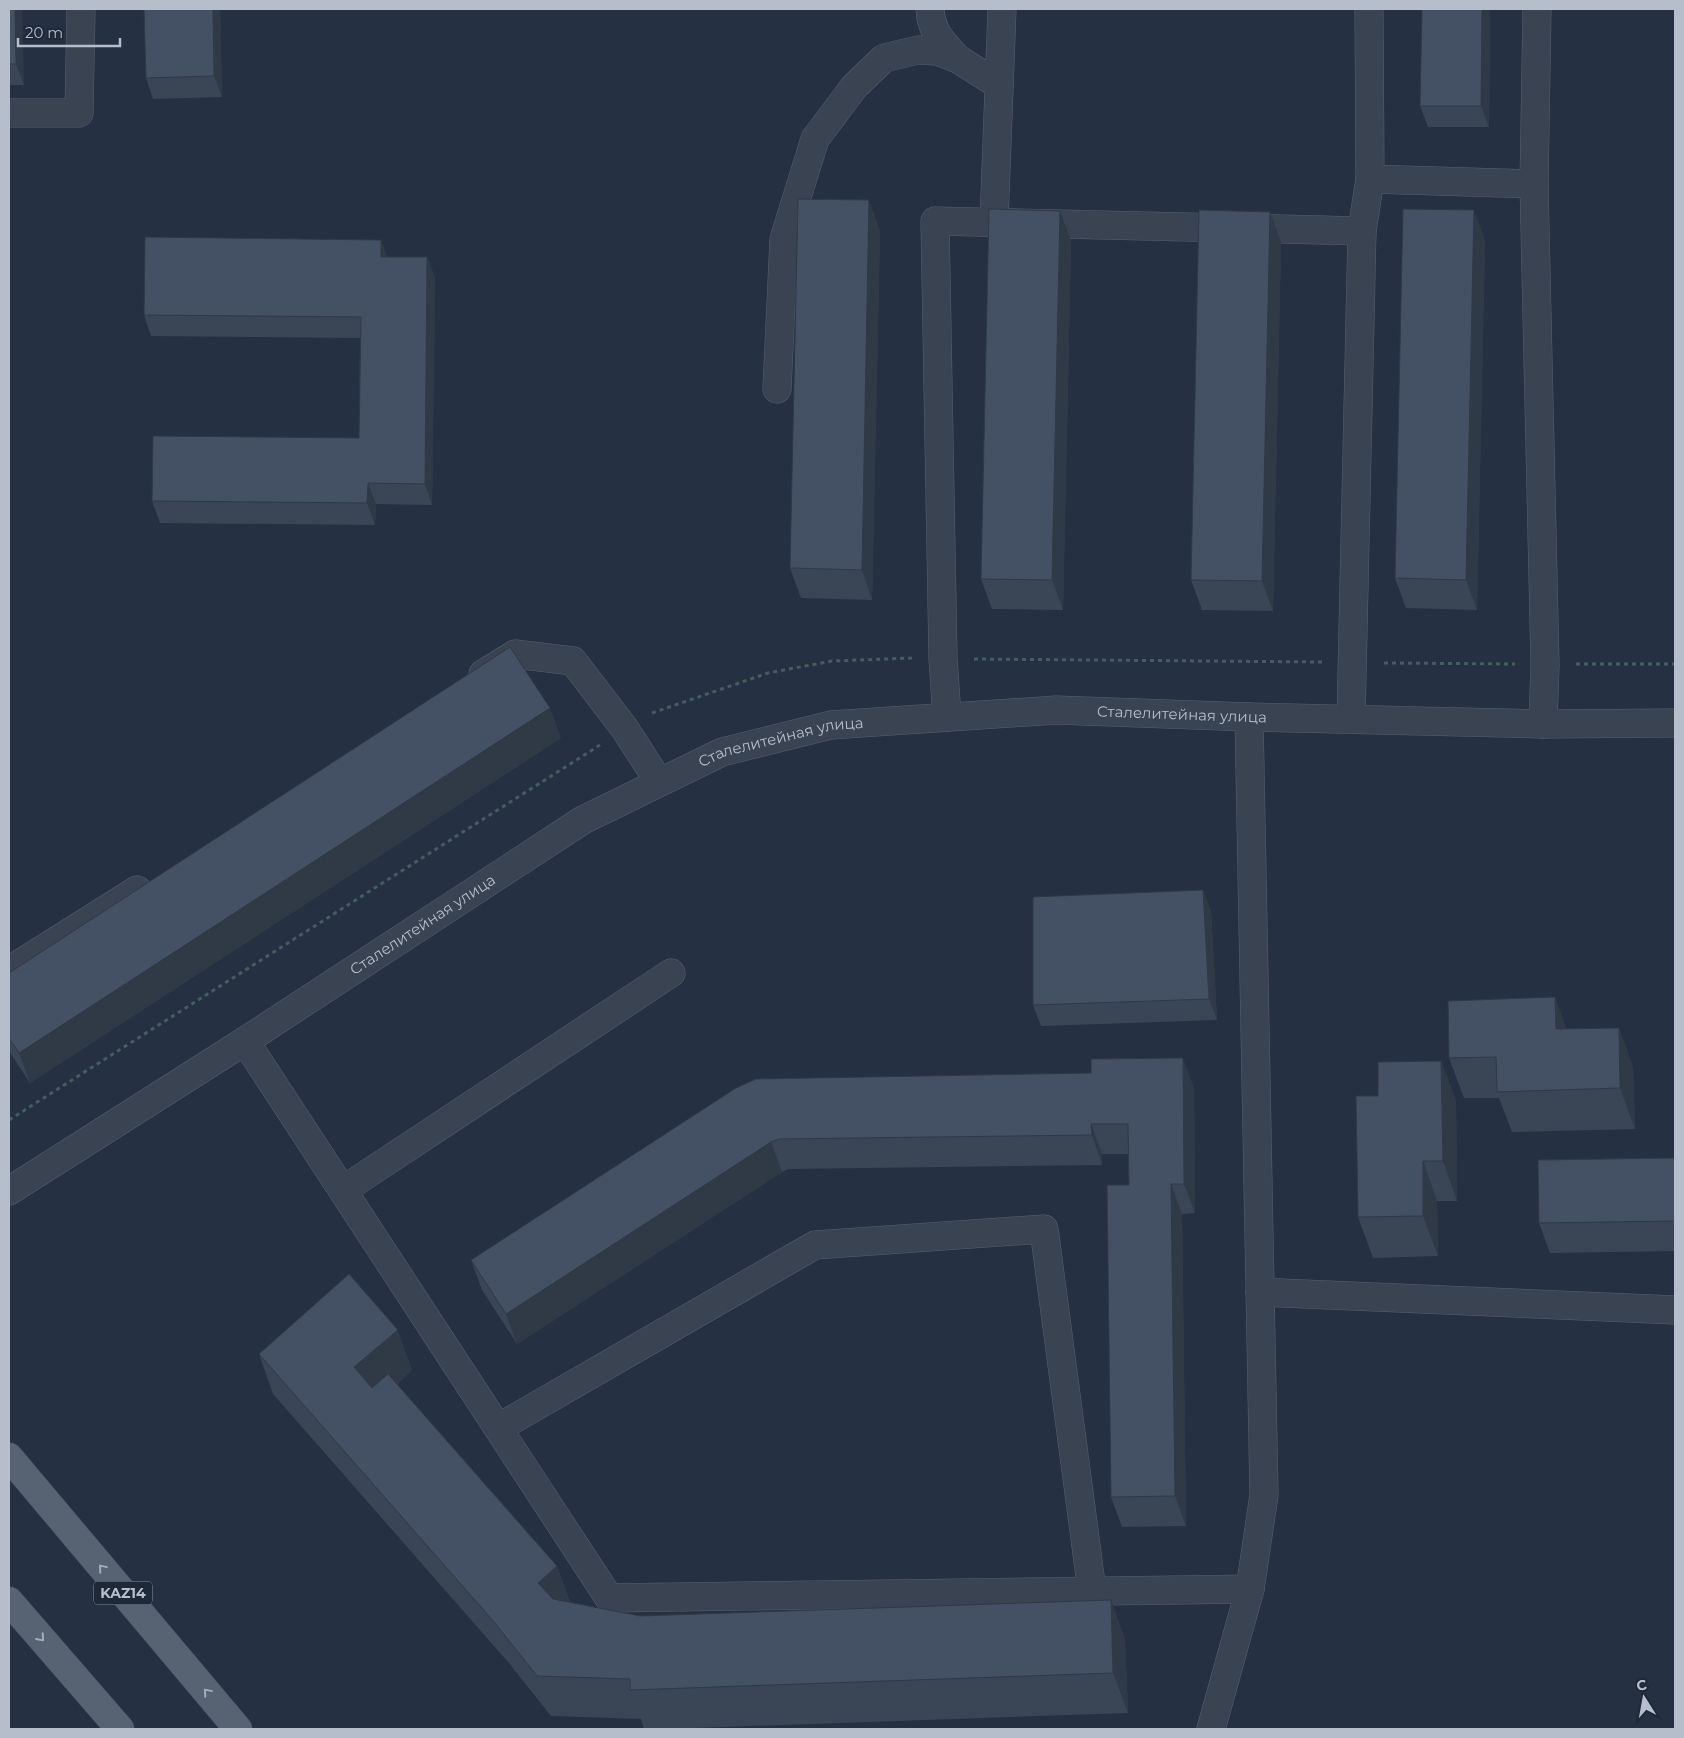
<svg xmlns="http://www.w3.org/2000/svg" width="1684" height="1738" font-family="Montserrat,sans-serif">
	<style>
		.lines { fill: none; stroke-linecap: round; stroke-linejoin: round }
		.minor-casing { stroke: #57616f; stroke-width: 29 }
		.major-casing { stroke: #434c5b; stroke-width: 29 }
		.path { stroke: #455c60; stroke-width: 3; stroke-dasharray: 4 4; stroke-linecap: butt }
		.minor { stroke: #394352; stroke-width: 28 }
		.major { stroke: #576272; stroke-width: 28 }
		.wall { fill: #3a4656 }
		.shaded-wall { fill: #303946 }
		.building { fill: #445164; stroke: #303946 }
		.oneway { stroke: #a3acba }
		.labels { text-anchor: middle; stroke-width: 4; stroke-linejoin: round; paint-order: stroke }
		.shield { fill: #1e2837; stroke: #88919f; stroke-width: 1 }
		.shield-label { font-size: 14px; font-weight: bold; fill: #b6becc }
		.street-label { font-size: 15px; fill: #b6becc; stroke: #1e2837 }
	</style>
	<rect width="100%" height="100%" fill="#253142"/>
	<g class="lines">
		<!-- minor casing -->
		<g class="minor-casing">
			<g id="minor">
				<path d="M 930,9 C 931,32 943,43 958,59"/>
				<path d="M 1369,9 L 1370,179 L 1534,184"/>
				<path d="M 1537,9 L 1534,184 L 1545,665 L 1543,724"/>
				<path d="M 9,113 L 79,113 L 81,9"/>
				<path d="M 994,222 L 1002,9"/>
				<path d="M 777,389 L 784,239 L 815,139 L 854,87 L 884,58 L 918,50 L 937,51 L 958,59 L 999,85"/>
				<path d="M 483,674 L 515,654 L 573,661 L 625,729 L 659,782"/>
				<path d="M 947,717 L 943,658 L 935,221 L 1362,231"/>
				<path d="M 1351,719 L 1362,231 L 1370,179"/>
				<path d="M 10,970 L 137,890"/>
				<path d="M 245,1041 L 609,1598 L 1250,1589"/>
				<path d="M 343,1190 L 671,973"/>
				<path id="s1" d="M 9,1191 L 245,1041 L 583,820 L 722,752 L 831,725 L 1056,710 L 1249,717 L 1543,724 L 1675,723"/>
				<path d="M 1260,1292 L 1675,1310"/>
				<path d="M 498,1428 L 815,1245 L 1044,1229 L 1092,1591"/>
				<path d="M 1211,1729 L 1250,1589 L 1264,1495 L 1249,717"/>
			</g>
		</g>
		<!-- major casing -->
		<g class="major-casing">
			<path id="major" d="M 9,1457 L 238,1729
				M 9,1601 L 120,1729"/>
		</g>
		<!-- path -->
		<path class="path" d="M 974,659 L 1322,662
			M 1384,663 L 1515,664
			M 1576,664 L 1675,664
			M 652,713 L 768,673 L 832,661 L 912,658
			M 9,1120 L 600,745"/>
		<!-- minor -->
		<use href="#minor" class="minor"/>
		<!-- major -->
		<use href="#major" class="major"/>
	</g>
	<!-- wall -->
	<path class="wall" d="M 9,9 L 24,85 L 9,85 Z
		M 220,9 L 222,97 L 153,99 L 146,78 Z
		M 1490,9 L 1489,127 L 1428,127 L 1420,106 Z
		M 1060,211 L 1071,241 L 1063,610 L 992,609 L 981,579 Z
		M 1270,212 L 1281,242 L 1273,611 L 1202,610 L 1191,580 Z
		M 880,230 L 872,600 L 801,598 L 790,568 Z
		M 381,240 L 387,257 L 427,257 L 435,278 L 432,505 L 376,504 L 375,525 L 160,523 L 152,501 L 359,438 L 360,338 L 151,336 L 144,315 Z
		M 1485,240 L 1477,610 L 1406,608 L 1395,578 Z
		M 561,738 L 30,1083 L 9,1051 L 9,973 Z
		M 1211,911 L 1217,1020 L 1041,1026 L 1033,1005 Z
		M 1555,997 L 1566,1029 L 1619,1028 L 1633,1068 L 1635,1129 L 1512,1132 L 1499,1098 L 1464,1098 L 1449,1058 Z
		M 1441,1061 L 1456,1101 L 1457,1201 L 1437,1201 L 1438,1256 L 1373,1258 L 1358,1217 L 1378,1096 Z
		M 736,1088 L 1194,1088 L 1195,1213 L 1182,1214 L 1186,1526 L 1122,1527 L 1111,1497 L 1129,1185 L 1128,1154 L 1102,1154 L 1102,1165 L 789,1169 L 782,1172 L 517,1344 L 482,1290 L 471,1260 Z
		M 1675,1158 L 1675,1251 L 1550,1253 L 1539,1223 Z
		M 259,1354 L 412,1370 L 397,1384 L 557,1566 L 570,1602 L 640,1616 L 1111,1600 L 1125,1640 L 1128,1713 L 665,1729 L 644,1729 L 641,1719 L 551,1716 L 508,1662 L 273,1394 Z"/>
	<!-- shaded-wall -->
	<path class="shaded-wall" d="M 15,9 L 22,9 L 24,85 L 16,64 Z
		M 213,9 L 220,9 L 222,97 L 214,76 Z
		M 1482,9 L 1490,9 L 1489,127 L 1481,106 Z
		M 869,200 L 880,230 L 872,600 L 862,570 Z
		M 1474,210 L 1485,240 L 1477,610 L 1466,580 Z
		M 1060,211 L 1071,241 L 1063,610 L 1052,580 Z
		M 1270,212 L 1281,242 L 1273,611 L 1262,581 Z
		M 381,240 L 388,261 L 381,257 Z
		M 427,257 L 435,278 L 432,505 L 425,484 Z
		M 368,483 L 376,504 L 375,525 L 367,503 Z
		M 550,708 L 561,738 L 30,1083 L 19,1053 Z
		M 1203,890 L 1211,911 L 1217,1020 L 1209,999 Z
		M 1555,997 L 1569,1037 L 1556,1029 Z
		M 1619,1028 L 1633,1068 L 1635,1129 L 1620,1088 Z
		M 1183,1058 L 1194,1088 L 1195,1213 L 1184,1184 Z
		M 1441,1061 L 1456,1101 L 1457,1201 L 1443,1161 Z
		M 1091,1124 L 1102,1154 L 1102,1165 L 1092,1135 Z
		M 771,1142 L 782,1172 L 517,1344 L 506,1314 Z
		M 1423,1161 L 1437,1201 L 1438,1256 L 1423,1216 Z
		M 1171,1184 L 1182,1214 L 1186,1526 L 1175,1496 Z
		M 398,1330 L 412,1370 L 369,1408 L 354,1367 Z
		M 557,1566 L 571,1606 L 552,1623 L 538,1583 Z
		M 1111,1600 L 1125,1640 L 1128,1713 L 1113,1673 Z"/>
	<!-- building -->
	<path class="building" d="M 9,9 L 15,9 L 16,64 L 9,64 Z
		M 144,9 L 213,9 L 214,76 L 146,78 Z
		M 1422,9 L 1482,9 L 1481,106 L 1420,106 Z
		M 798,199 L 869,200 L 862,570 L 790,568 Z
		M 989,209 L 1060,211 L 1052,580 L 981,579 Z
		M 1403,209 L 1474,210 L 1466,580 L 1395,578 Z
		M 1199,210 L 1270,212 L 1262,581 L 1191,580 Z
		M 145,237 L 381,240 L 381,257 L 427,257 L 425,484 L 368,483 L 367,503 L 152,501 L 153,436 L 359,438 L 361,317 L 144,315 Z
		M 510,647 L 550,708 L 19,1053 L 9,1038 L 9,973 Z
		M 1203,890 L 1209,999 L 1033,1005 L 1033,897 Z
		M 1555,997 L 1556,1029 L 1619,1028 L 1620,1088 L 1497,1092 L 1496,1057 L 1449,1058 L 1448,1001 Z
		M 1183,1058 L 1184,1184 L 1171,1184 L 1175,1496 L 1111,1497 L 1107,1185 L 1129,1185 L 1128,1124 L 1091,1124 L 1092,1135 L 779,1139 L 771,1142 L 506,1314 L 471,1260 L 736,1088 L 756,1079 L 1091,1073 L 1091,1059 Z
		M 1441,1061 L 1443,1161 L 1423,1161 L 1423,1216 L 1358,1217 L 1356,1096 L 1378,1096 L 1378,1062 Z
		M 1675,1158 L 1675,1221 L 1539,1223 L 1538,1160 Z
		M 349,1274 L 398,1330 L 354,1367 L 372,1388 L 388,1374 L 557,1566 L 538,1583 L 553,1599 L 640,1616 L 1111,1600 L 1113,1673 L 630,1690 L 630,1679 L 537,1676 L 494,1622 L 259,1354 Z"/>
	<!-- one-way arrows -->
	<defs><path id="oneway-chevron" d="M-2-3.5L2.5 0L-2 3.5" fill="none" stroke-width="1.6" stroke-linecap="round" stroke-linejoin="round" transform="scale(1.25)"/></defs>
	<g class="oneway">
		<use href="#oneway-chevron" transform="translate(102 1568) rotate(-130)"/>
		<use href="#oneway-chevron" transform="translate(41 1638) rotate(49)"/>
		<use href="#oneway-chevron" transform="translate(207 1692) rotate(-130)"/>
	</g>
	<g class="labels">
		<!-- shield labels -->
		<rect class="shield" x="94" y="1581.5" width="58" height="23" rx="4"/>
		<g class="shield-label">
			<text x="123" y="1598">KAZ14</text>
		</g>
		<!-- street labels -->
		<g class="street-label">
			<text dy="5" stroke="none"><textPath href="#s1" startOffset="1302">Сталелитейная улица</textPath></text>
			<text dy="5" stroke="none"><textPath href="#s1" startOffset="898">Сталелитейная улица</textPath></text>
			<text dy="5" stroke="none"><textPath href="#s1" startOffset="492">Сталелитейная улица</textPath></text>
		</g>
	</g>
	<!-- border -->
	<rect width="1684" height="1738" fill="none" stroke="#b6becc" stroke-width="20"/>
	<!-- north arrow -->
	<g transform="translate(1644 1698) rotate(349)" stroke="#1e2837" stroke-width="4" paint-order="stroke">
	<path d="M0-4L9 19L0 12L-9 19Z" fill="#b6becc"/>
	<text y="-8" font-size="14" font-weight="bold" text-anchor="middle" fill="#b6becc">С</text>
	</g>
	<!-- scale -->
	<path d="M18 38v8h102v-8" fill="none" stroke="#b6becc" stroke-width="2.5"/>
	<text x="25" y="38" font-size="15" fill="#b6becc" stroke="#1e2837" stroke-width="4" paint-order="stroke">20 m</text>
</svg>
